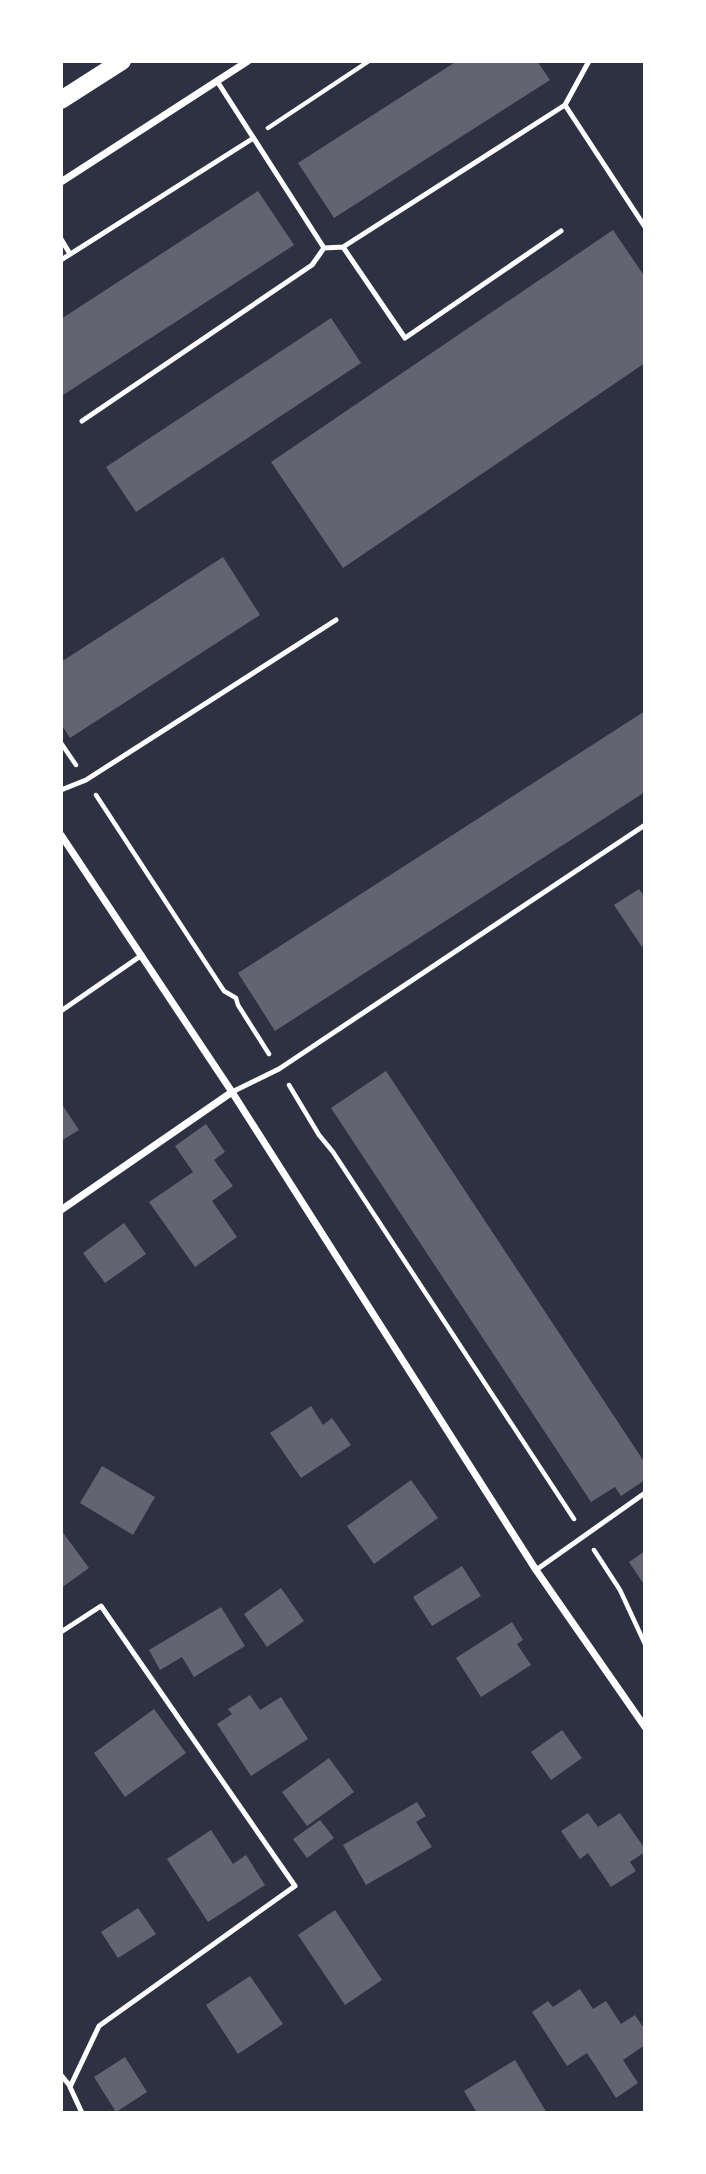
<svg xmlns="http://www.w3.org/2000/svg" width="706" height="2174" font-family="'Golos Text',sans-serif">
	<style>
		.building { fill: #626471 }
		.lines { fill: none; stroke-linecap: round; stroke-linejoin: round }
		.path { stroke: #fff; stroke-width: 4.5 }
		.service { stroke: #fff; stroke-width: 5 }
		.minor { stroke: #fff; stroke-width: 7 }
		.primary { stroke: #fff; stroke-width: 18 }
	</style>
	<rect width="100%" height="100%" fill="#2d3142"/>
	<!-- building -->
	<path class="building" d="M 457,61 L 537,61 L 550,80 L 334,218 L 298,163 Z
		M 258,191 L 294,245 L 63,395 L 61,319 Z
		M 613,230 L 645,277 L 645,363 L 343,568 L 271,462 Z
		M 331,318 L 361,363 L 136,512 L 106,467 Z
		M 223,557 L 260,615 L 70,738 L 61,724 L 61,662 Z
		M 645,711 L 645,792 L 275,1031 L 238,973 Z
		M 639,889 L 645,897 L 645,945 L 642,947 L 614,905 Z
		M 386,1071 L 645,1463 L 645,1480 L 621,1496 L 615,1487 L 591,1502 L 331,1108 Z
		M 61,1103 L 79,1130 L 61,1141 Z
		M 206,1124 L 225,1152 L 214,1160 L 233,1186 L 212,1201 L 237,1237 L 195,1267 L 149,1202 L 193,1172 L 175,1146 Z
		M 124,1223 L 146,1254 L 105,1283 L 83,1253 Z
		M 311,1406 L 323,1425 L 332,1418 L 351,1445 L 301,1478 L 270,1433 Z
		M 102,1466 L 155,1497 L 133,1535 L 80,1503 Z
		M 411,1480 L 438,1518 L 374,1564 L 347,1526 Z
		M 61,1530 L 89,1568 L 61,1588 Z
		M 645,1551 L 645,1586 L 629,1562 Z
		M 462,1566 L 481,1596 L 432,1626 L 413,1597 Z
		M 281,1588 L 304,1621 L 267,1647 L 244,1614 Z
		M 221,1607 L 245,1646 L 194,1677 L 182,1657 L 160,1670 L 149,1650 Z
		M 512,1622 L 523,1640 L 517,1644 L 531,1665 L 481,1697 L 456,1658 Z
		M 250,1695 L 260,1710 L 281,1697 L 308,1739 L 251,1776 L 217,1724 L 232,1714 L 228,1709 Z
		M 154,1709 L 186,1753 L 125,1797 L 94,1753 Z
		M 562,1730 L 582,1758 L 551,1780 L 531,1752 Z
		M 329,1758 L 354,1792 L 307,1826 L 282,1792 Z
		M 417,1802 L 426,1816 L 416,1822 L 432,1847 L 366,1885 L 343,1845 Z
		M 588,1813 L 598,1827 L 620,1813 L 645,1849 L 645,1852 L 630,1862 L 636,1871 L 611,1887 L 588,1853 L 580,1859 L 561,1831 Z
		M 320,1820 L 334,1838 L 307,1858 L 293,1839 Z
		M 211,1830 L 233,1864 L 246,1855 L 265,1885 L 208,1922 L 167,1859 Z
		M 138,1908 L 156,1934 L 118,1958 L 101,1932 Z
		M 335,1910 L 382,1980 L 345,2005 L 298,1935 Z
		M 250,1976 L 283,2024 L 238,2054 L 206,2005 Z
		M 580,1989 L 593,2009 L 606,2001 L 621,2024 L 635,2015 L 645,2030 L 645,2045 L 623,2060 L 638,2083 L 616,2098 L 587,2053 L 567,2066 L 532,2012 L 548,2001 L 553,2007 Z
		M 125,2057 L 147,2092 L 116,2112 L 94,2077 Z
		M 515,2060 L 547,2113 L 477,2113 L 464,2091 Z"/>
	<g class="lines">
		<!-- path -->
		<path class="path" d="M 268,128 L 369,61
			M 61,743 L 76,765
			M 96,795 L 224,991 L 236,998 L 238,1005 L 269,1054
			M 289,1085 L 319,1135 L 333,1152 L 574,1519
			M 594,1550 L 620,1590 L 645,1644"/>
		<!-- service -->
		<path class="service" d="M 217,81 L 324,248
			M 565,105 L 645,227
			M 61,239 L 70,254
			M 343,247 L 405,338 L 561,231
			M 61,260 L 252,139
			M 82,421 L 312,265 L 324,248 L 343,247 L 565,105 L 589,61
			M 61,790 L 86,780 L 336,620
			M 61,1011 L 142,955
			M 232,1092 L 279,1069 L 645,825
			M 536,1570 L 645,1493
			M 61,1632 L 101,1606 L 295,1886 L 99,2026 L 70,2087 L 82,2113
			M 61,2075 L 70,2086"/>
		<!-- minor -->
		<path class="minor" d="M 61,182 L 248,61
			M 61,835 L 232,1092 L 536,1570 L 645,1727
			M 61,1210 L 232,1092"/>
		<!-- primary -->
		<path class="primary" d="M 61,100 L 122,61"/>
	</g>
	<!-- border -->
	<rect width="706" height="2174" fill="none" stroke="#ffffff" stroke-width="126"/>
</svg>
